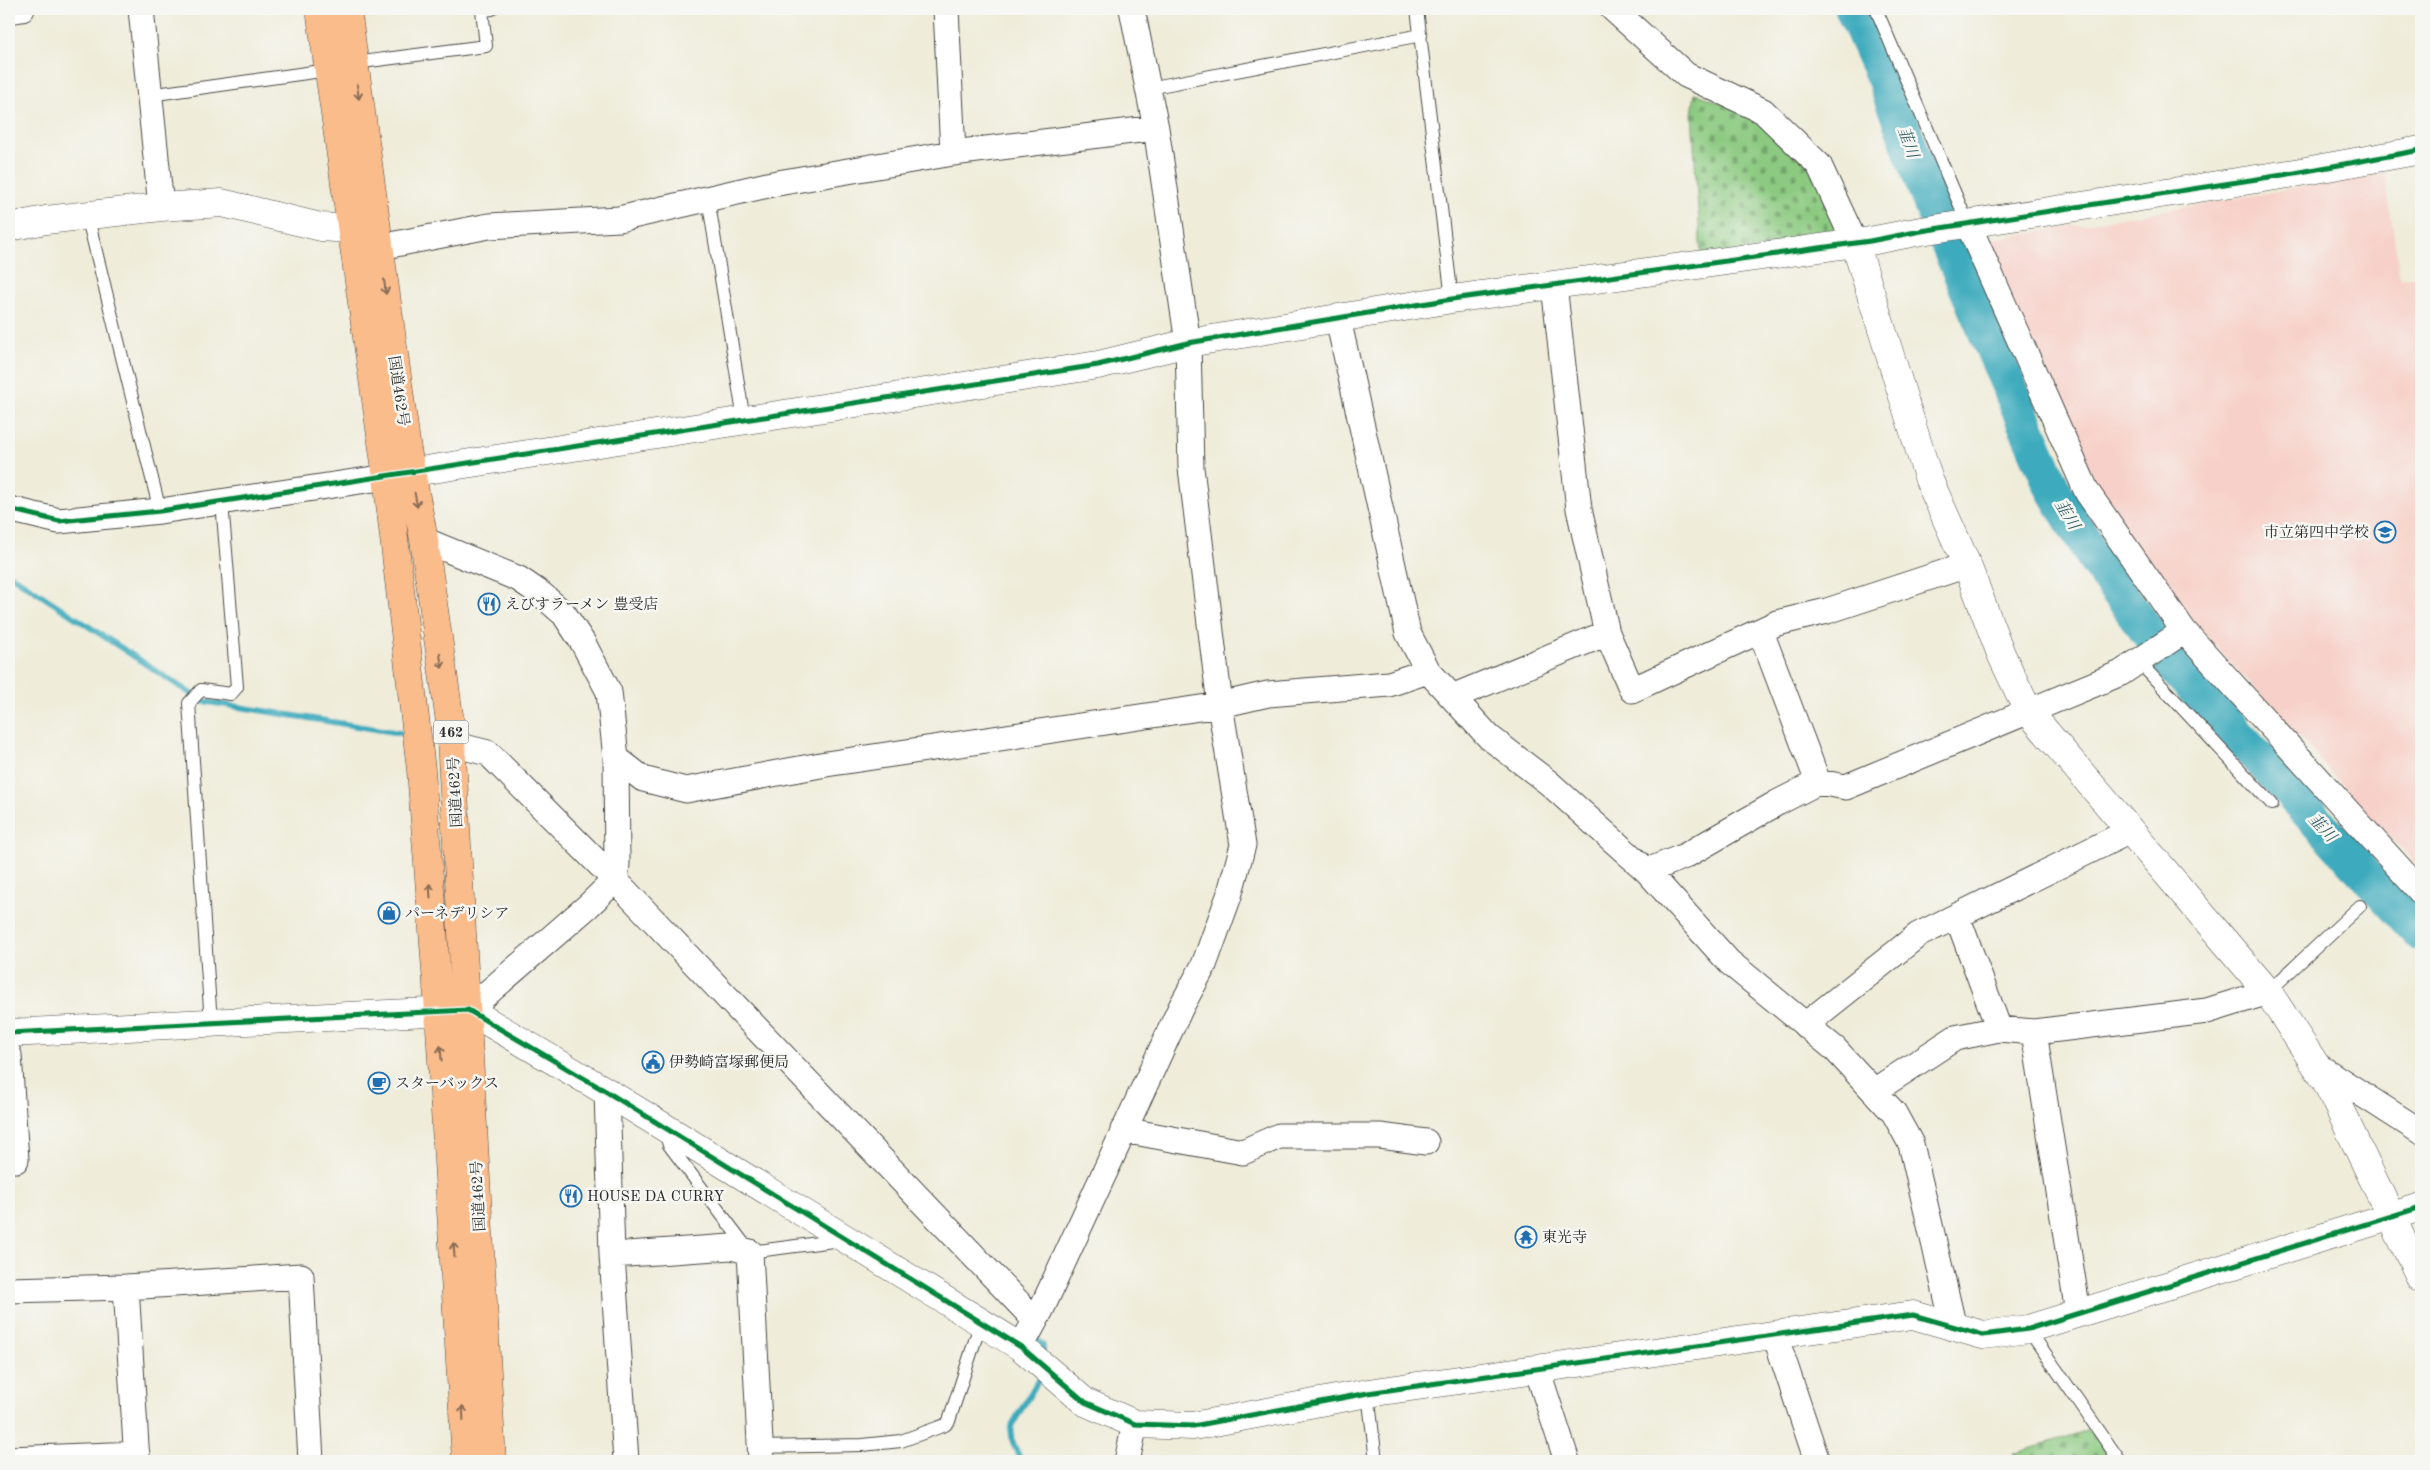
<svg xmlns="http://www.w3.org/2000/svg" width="2430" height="1470" font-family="'Old Standard TT','Noto Serif JP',serif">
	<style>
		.built { fill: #f7d1c9 }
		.cemetery { fill: url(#cemetery-stones); stroke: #5c7a56 }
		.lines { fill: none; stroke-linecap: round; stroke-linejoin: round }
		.stream { stroke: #3eabbd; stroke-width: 6 }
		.river { stroke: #3eabbd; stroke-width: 36 }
		.service-casing { stroke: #484845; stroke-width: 14 }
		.minor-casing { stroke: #484845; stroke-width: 27 }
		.tertiary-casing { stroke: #484845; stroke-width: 29 }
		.trunk-casing { stroke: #484845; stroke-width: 29 }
		.service { stroke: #fff; stroke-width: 12 }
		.minor { stroke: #fff; stroke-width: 25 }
		.tertiary { stroke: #fff; stroke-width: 28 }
		.trunk { stroke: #fabc8b; stroke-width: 28 }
		.cycleway-casing { stroke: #f6f6f2; stroke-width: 8 }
		.cycleway { stroke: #00873e; stroke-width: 5 }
		.oneway { stroke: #886c56 }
		.labels { text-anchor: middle; stroke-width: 5; stroke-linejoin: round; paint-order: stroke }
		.shield { fill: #f6f6f2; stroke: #686867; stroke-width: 1 }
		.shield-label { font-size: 14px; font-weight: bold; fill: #2b2b2b }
		.street-label { font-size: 15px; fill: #2b2b2b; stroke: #f6f6f2 }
		.poi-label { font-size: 15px; fill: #2b2b2b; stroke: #f6f6f2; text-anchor: start }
		.water-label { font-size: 16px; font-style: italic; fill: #335e65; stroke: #f6f6f2 }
	</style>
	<defs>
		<pattern id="cemetery-stones" width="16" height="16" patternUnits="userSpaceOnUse" patternTransform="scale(1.25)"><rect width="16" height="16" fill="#8cca81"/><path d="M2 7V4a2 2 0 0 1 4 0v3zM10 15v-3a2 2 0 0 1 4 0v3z" fill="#73a46a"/></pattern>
	</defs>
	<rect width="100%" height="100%" fill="#f6f6f2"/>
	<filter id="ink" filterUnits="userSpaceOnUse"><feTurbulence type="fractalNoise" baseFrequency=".02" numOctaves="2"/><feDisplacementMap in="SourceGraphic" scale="10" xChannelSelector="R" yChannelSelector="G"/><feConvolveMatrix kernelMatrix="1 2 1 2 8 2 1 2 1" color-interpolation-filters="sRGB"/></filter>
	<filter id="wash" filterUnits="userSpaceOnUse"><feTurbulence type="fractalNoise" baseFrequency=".0096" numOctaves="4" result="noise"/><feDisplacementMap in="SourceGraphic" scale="20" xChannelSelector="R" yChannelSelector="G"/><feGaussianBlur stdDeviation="1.12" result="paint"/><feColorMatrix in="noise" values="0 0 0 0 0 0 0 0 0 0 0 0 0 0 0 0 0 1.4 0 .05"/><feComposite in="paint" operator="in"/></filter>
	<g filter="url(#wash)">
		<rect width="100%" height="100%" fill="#efecd9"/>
		<!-- built -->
		<path class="built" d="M 2385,173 L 2400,279 L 2421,275 L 2421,871 L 2194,622 L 2118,522 L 2090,471 L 2021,322 L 1990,240 Z"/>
		<!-- cemetery -->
		<path class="cemetery" d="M 1695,93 L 1751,114 L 1814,167 L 1844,236 L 1701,257 L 1692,114 Z
			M 2093,1429 L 2115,1461 L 2016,1461 L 2012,1453 Z"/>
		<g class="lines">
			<!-- stream -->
			<path class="stream" d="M 9,574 L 202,701 L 400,733
				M 1034,1336 L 1043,1346 L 1043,1350
				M 1021,1461 L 1013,1443 L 1011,1427 L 1039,1379"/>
			<!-- river -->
			<path class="river" d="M 1853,9 L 1885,80 L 1931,204 L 2053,489 L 2096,561 L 2173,666 L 2421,934"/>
		</g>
	</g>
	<g filter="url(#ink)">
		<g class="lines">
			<!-- service casing -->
			<g class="service-casing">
				<path id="service" d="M 1417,9 L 1452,299
					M 1876,9 L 1968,224
					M 354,63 L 486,46 L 482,10 L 492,9
					M 1149,88 L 1421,35
					M 149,95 L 328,70
					M 708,198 L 744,420
					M 87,215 L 160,511
					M 2138,661 L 2272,804
					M 2268,992 L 2360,906
					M 211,1023 L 189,703 L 201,690 L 231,694 L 237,687 L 222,502
					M 665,1132 L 669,1145 L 750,1252 L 841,1240
					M 2028,1329 L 2120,1461
					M 1368,1393 L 1376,1461
					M 760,1447 L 862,1445 L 901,1441 L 945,1425 L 949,1421 L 981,1322"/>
			</g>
			<!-- minor casing -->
			<g class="minor-casing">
				<path id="minor" d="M 141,9 L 161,207
					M 946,9 L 953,153
					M 1613,9 L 1686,75 L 1763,111 L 1819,165 L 1855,243
					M 9,11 L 22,9
					M 380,247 L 489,226 L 619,219 L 772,184 L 953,153 L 1156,128
					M 1554,285 L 1579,509 L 1607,633 L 1632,690 L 1777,623 L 1827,611 L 1967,565
					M 1338,319 L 1408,633 L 1428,671 L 1489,737 L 1549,783 L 1647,871 L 1729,962 L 1835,1049 L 1894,1113 L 1911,1144 L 1954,1328
					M 9,509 L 59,521 L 160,511 L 387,477
					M 424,540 L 519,579 L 541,594 L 564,614 L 583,643 L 609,692 L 616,758 L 643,779 L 686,790 L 826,764 L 1220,705 L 1268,694 L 1389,684 L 1428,671
					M 2184,631 L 2421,892
					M 1761,632 L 1818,782
					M 1452,697 L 1607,633
					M 452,744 L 488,753 L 615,880 L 588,906 L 468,1010
					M 616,758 L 617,864 L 615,880 L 1035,1320
					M 1647,871 L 1685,856 L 1777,803 L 1818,782 L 1846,787 L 2121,673 L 2184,631 L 2087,492 L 1968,224
					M 1957,916 L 1999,1029
					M 1805,1025 L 1918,935 L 2130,831
					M 2034,1032 L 2207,1011 L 2268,992
					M 9,1055 L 16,1160 L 9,1160
					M 2315,1064 L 2421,1132
					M 1874,1091 L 1955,1038 L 1999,1029 L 2034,1032 L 2078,1313
					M 607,1092 L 612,1255 L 731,1247 L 750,1252 L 761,1461
					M 1123,1130 L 1243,1152 L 1279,1136 L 1380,1136 L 1426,1142
					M 612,1255 L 626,1461
					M 126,1287 L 137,1461
					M 9,1290 L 126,1287 L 301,1276 L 311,1461
					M 1775,1335 L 1817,1461
					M 1021,1347 L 1042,1308 L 1181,1007 L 1204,965 L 1229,896 L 1243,845 L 1220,705 L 1191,468 L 1188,343 L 1156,128 L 1132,9
					M 1537,1369 L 1567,1461
					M 9,1459 L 137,1454
					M 1127,1461 L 1135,1424"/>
			</g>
			<!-- tertiary casing -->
			<g class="tertiary-casing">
				<path id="tertiary" d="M 9,227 L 46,220 L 161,207 L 222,203 L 321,227 L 350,229
					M 1855,243 L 1929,480 L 1967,565 L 2001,654 L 2028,711 L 2268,992 L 2326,1081 L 2421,1279
					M 388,476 L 1098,365 L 1188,343 L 1452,299 L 1870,241 L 1921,231 L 2295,173 L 2421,150
					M 9,1033 L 468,1010 L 607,1092 L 1021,1347 L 1085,1402 L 1135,1424 L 1193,1426 L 1368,1393 L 1913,1315 L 1983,1335 L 2028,1329 L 2421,1207"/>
			</g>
			<!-- trunk casing -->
			<g class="trunk-casing">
				<path id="trunk" d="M 320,9 L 387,477 L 421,770 L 439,1011 L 466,1461
					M 347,9 L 407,450 L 424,540 L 450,722 L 492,1461"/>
			</g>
			<!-- service -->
			<use href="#service" class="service"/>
			<!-- minor -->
			<use href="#minor" class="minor"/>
			<!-- tertiary -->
			<use href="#tertiary" class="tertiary"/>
			<!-- trunk -->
			<use href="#trunk" class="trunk"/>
			<!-- cycleway casing -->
			<g class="cycleway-casing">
				<path id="cycleway" d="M 9,509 L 59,521 L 160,511 L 1098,365 L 1188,343 L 1452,299 L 1870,241 L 1921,231 L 2295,173 L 2421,150
					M 9,1033 L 468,1010 L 607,1092 L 1021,1347 L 1085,1402 L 1135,1424 L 1193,1426 L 1368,1393 L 1913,1315 L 1983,1335 L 2028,1329 L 2421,1207"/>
			</g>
			<!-- cycleway -->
			<use href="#cycleway" class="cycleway"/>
		</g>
		<!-- one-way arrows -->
		<defs><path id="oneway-shaft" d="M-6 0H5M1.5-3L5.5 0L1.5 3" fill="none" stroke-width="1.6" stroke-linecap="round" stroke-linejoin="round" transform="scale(1.25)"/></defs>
		<g class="oneway">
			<use href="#oneway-shaft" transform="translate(358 92) rotate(82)"/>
			<use href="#oneway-shaft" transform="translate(385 287) rotate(82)"/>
			<use href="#oneway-shaft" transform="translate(416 500) rotate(79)"/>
			<use href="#oneway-shaft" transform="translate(441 661) rotate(82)"/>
			<use href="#oneway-shaft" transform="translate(430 891) rotate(-94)"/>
			<use href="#oneway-shaft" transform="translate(441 1053) rotate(-94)"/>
			<use href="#oneway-shaft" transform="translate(454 1250) rotate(-94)"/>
			<use href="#oneway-shaft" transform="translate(463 1413) rotate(-93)"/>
		</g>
	</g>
	<!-- icons -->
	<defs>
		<g id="school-ring" transform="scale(1.125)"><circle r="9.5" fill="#f6f6f2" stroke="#1f6fb2" stroke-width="1.5"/><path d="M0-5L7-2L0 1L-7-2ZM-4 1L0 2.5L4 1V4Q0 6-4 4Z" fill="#1f6fb2"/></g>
		<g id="restaurant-ring" transform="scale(1.125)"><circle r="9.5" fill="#f6f6f2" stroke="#1f6fb2" stroke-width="1.5"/><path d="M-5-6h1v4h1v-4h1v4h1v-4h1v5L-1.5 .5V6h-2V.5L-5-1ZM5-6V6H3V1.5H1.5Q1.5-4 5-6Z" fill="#1f6fb2"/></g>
		<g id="shop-ring" transform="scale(1.125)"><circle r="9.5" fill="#f6f6f2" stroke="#1f6fb2" stroke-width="1.5"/><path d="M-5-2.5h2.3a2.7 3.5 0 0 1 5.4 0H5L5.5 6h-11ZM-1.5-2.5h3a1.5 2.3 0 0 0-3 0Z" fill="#1f6fb2"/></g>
		<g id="civic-ring" transform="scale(1.125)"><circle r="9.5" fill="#f6f6f2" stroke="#1f6fb2" stroke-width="1.5"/><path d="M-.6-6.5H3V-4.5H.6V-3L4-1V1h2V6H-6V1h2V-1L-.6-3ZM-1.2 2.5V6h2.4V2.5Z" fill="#1f6fb2"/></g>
		<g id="cafe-ring" transform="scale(1.125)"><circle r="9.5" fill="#f6f6f2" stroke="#1f6fb2" stroke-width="1.5"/><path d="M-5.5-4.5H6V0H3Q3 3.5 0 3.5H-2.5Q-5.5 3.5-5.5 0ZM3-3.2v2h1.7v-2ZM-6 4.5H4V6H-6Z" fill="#1f6fb2"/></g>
		<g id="temple-ring" transform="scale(1.125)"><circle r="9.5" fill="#f6f6f2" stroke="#1f6fb2" stroke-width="1.5"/><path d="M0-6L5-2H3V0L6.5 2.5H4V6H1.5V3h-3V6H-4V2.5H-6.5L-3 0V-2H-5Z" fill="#1f6fb2"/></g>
	</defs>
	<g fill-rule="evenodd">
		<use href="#school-ring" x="2385" y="532"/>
		<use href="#restaurant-ring" x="489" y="604"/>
		<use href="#shop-ring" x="389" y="913"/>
		<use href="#civic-ring" x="653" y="1062"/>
		<use href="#cafe-ring" x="379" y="1083"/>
		<use href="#restaurant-ring" x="571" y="1196"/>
		<use href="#temple-ring" x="1526" y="1237"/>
	</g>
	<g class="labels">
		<!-- shield labels -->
		<rect class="shield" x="433.5" y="720.5" width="35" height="23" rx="4"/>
		<g class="shield-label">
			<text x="451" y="737">462</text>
		</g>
		<!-- street labels -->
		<g class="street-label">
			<text transform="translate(399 391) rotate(82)" y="5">国道462号</text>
			<text transform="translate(455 792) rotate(-93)" y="5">国道462号</text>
			<text transform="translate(478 1196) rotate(-93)" y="5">国道462号</text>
		</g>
		<!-- poi labels -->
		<g class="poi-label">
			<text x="2369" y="537" text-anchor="end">市立第四中学校</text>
			<text x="505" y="609">えびすラーメン 豊受店</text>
			<text x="405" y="918">パーネデリシア</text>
			<text x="669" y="1067">伊勢崎富塚郵便局</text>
			<text x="395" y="1088">スターバックス</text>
			<text x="587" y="1201">HOUSE DA CURRY</text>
			<text x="1542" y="1242">東光寺</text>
		</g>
		<!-- water labels -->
		<g class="water-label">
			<text transform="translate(1909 142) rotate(70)" y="6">韮川</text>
			<text transform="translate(2068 514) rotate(59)" y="6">韮川</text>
			<text transform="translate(2323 827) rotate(47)" y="6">韮川</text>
		</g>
	</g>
	<!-- margin -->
	<rect width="2430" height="1470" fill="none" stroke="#f6f6f2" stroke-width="30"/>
</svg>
